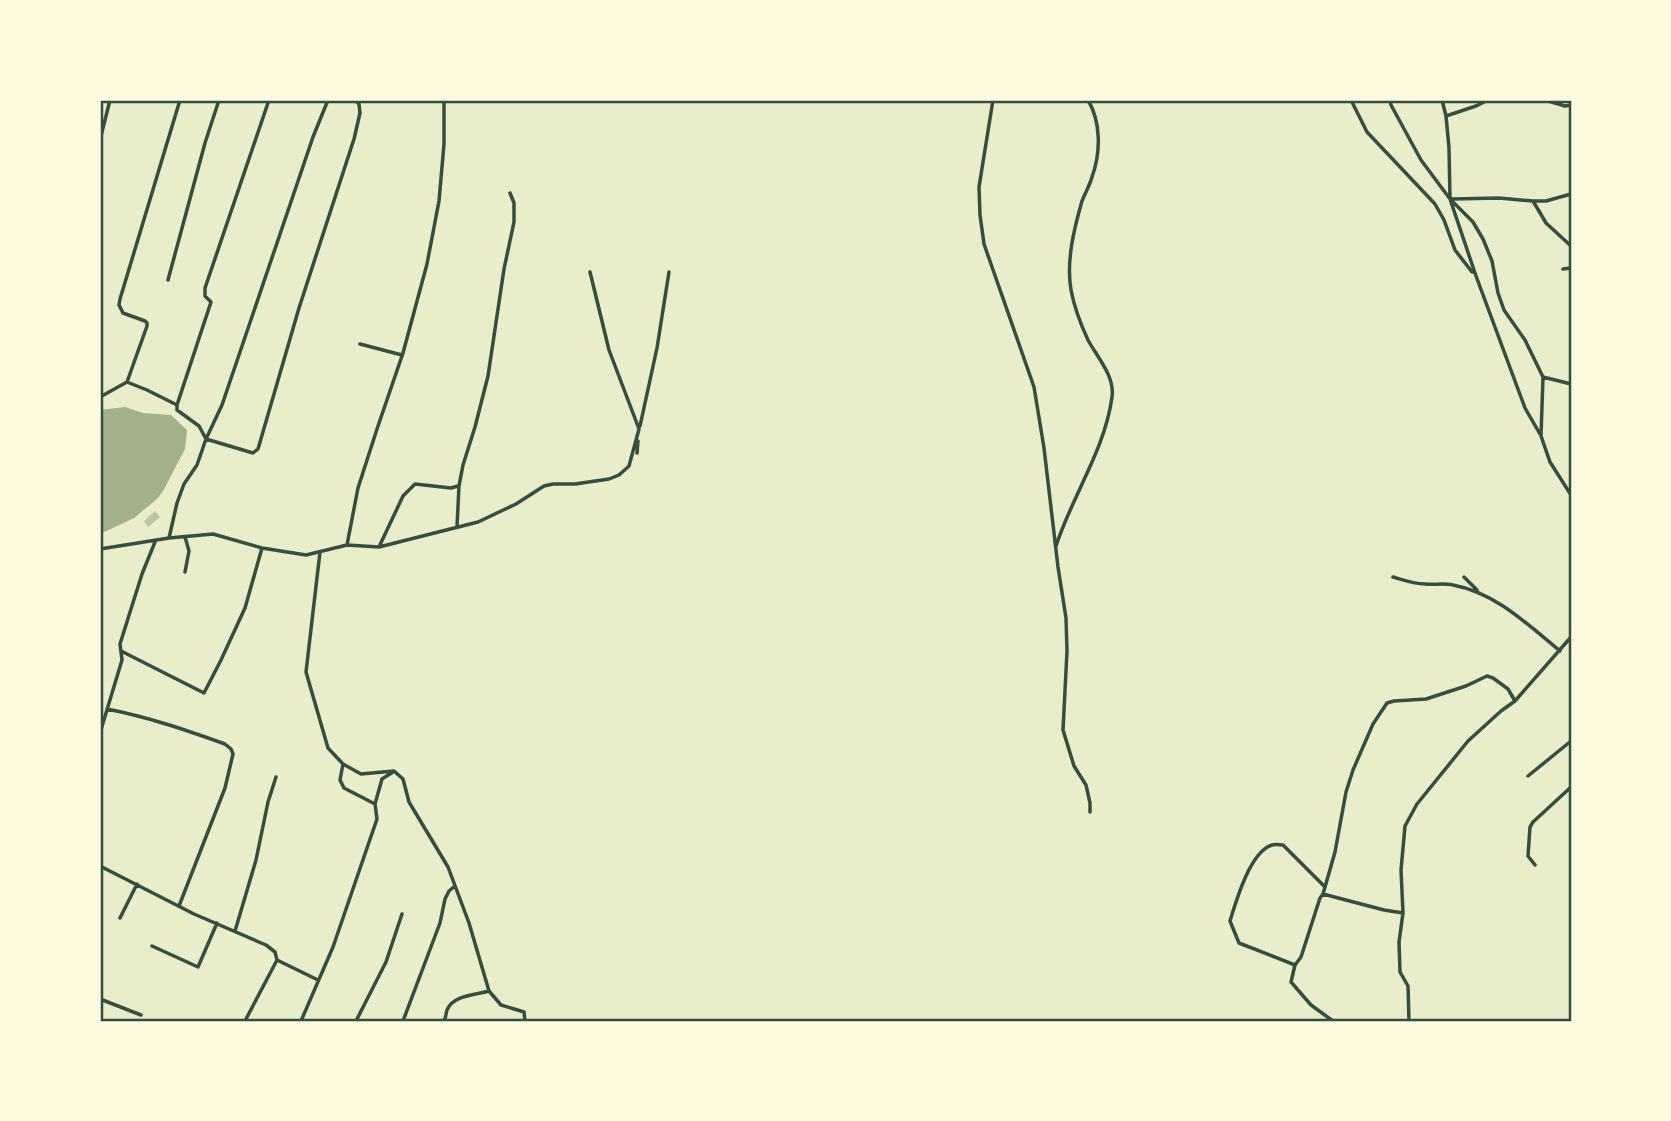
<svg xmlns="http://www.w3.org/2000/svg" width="1671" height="1121" font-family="Inter,sans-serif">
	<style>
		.water { fill: #a3b18a }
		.building { fill: #bcc5a7 }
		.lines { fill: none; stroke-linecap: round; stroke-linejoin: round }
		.minor { stroke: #344e41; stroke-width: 3.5 }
		.neatline { fill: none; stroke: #344e41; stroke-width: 2.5 }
	</style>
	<rect width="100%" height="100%" fill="#e9edc9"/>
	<!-- water -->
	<path class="water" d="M 125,407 L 143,413 L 171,415 L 187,430 L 185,449 L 163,491 L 157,499 L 134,518 L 100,534 L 100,410 Z"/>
	<!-- building -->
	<path class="building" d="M 155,511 L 160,517 L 148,527 L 144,521 Z"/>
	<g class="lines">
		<!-- minor -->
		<path class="minor" d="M 993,100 L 979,187 L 980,215 L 984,244 L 1034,387 L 1044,448 L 1058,567 L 1066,618 L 1067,651 L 1063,730 L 1074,766 L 1086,785 L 1090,803 L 1090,812
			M 1351,100 L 1367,132 L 1435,204 L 1444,220 L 1455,250 L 1472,272
			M 1390,100 L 1391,105 L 1421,160 L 1450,199 L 1473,222 L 1483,239 L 1492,261 L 1498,293 L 1504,310 L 1525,340 L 1543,377 L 1541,436 L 1550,462 L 1571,495
			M 1442,100 L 1446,116 L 1449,148 L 1450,199 L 1476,276 L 1525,408 L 1540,434
			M 1545,100 L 1565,106 L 1571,105
			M 1446,116 L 1476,106 L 1488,100
			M 100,140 L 110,100
			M 1452,199 L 1499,198 L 1533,201 L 1546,201 L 1571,194
			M 1533,201 L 1546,223 L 1571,246
			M 1563,269 L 1571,268
			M 168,280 L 205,143 L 219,100
			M 360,344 L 402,355
			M 1543,377 L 1571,384
			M 127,382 L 147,390 L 177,405 L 177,410 L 199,426 L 206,439 L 222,405 L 313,137 L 328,100
			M 100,397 L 127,382 L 147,326 L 147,323 L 145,321 L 123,313 L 119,305 L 120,299 L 180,100
			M 177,405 L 211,302 L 205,296 L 205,288 L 269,100
			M 640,426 L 657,348 L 669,272
			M 637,453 L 638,441
			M 457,527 L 459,486 L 463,465 L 475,427 L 488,376 L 504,269 L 514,222 L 514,203 L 510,193
			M 185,537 L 189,551 L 185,572
			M 169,538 L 177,503 L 184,484 L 197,465 L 206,439 L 253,453 L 258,449 L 299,308 L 354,139 L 360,113 L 359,104 L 355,100
			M 347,545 L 379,547 L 478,522 L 516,504 L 544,486 L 553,484 L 575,484 L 609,479 L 619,475 L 629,466 L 639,429 L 609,350 L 590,272
			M 1056,546 C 1072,496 1105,450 1112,397 C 1115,376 1097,357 1088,340 C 1081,325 1074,306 1071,290 C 1066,261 1074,229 1082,201 C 1085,193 1090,185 1092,177 C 1101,152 1101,122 1088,100
			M 379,547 L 403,496 L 415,484 L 451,488 L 458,486
			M 100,549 L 169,538 L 213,534 L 262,548 L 306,555 L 347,545 L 358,488 L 377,429 L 403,353 L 427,264 L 439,201 L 444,144 L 444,100
			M 320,552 L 306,672 L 328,748 L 343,764 L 361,774 L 394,771 L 403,779 L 409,802 L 448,867 L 469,923 L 489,991 L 501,1005 L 524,1012 L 525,1021
			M 1393,577 C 1403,580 1414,584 1425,584 C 1434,585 1444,583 1453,585 C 1496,593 1527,624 1560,651
			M 1464,577 L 1477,590
			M 121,651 L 204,693 L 221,660 L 245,608 L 262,548
			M 107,709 C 148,717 186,730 225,744 L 231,749 L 233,754 L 225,788 L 179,906
			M 100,733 L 122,660 L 120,644 L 142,574 L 155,542
			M 343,764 L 340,780 L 344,788 L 375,804
			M 1528,776 L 1571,741
			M 1535,865 L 1528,856 L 1530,827 L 1533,822 L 1571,787
			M 100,866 L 194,914 L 266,945 L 275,952 L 277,960 L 318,980
			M 1323,894 L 1335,852 L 1346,792 L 1353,770 L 1373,724 L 1387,703 L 1394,701 L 1426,699 L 1466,686 L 1487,676 L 1493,678 L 1508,689 L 1515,701
			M 120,918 L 137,884
			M 235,931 L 256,860 L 268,802 L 276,777
			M 152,946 L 198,967 L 217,923
			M 1295,965 L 1239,943 L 1230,921 C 1236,901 1250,852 1272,845 C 1276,844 1280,845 1283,845 L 1324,886
			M 100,999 L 141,1015
			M 245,1021 L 277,960
			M 301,1021 L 333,947 L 377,819 L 375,804 L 382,779 L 393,772
			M 356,1021 L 386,962 L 402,914
			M 403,1021 L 440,923 L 445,899 L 449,891 L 455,886
			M 444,1021 C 446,1017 446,1013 447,1010 C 453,995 476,995 489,991
			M 1333,1021 L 1311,1005 L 1291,982 L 1295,965 L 1301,957 L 1320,898 L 1323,894 L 1384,910 L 1403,913
			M 1409,1021 L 1408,986 L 1400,972 L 1399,942 L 1403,913 L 1401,870 L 1405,826 L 1417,804 L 1468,741 L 1501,711 L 1515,701 L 1571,637"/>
	</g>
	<!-- border -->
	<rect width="1671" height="1121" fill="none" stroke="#fefae0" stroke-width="203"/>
	<rect x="102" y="102" width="1468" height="918" class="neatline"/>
</svg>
